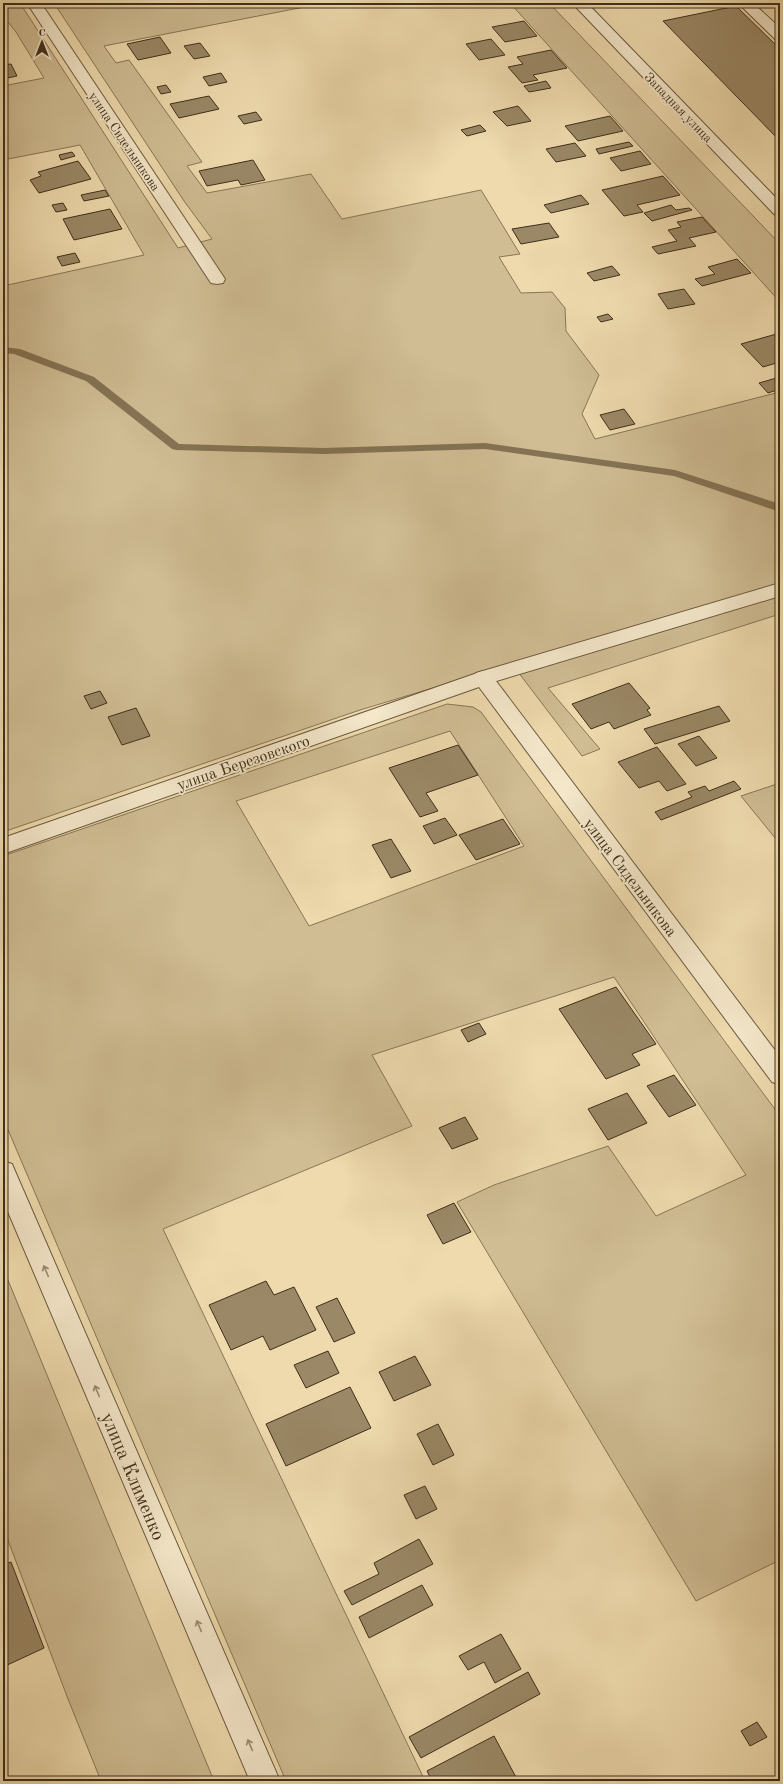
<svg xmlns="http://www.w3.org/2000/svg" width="783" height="1784" font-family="'Old Standard TT',serif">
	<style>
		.green { fill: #d0bd94; stroke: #887657; fill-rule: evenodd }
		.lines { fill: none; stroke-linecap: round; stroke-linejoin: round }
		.stream { fill: #847354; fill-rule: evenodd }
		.building { fill: #9a8866; stroke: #3f2f1a }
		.service-casing { stroke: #6b5a3f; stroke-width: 2 }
		.minor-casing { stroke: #6b5a3f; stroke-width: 2 }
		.service { fill: #f4e7ca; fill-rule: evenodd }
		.minor { fill: #f4e7ca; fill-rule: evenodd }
		.oneway { stroke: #9a8b72 }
		.labels { text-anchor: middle; stroke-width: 3.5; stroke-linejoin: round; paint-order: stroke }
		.far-street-label { font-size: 13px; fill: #3f2f1a; stroke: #f4e7ca }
		.street-label { font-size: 16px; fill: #3f2f1a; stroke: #f4e7ca }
		.near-street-label { font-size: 19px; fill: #3f2f1a; stroke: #f4e7ca }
	</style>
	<rect width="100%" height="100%" fill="#eedaad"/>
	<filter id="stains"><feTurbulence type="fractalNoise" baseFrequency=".005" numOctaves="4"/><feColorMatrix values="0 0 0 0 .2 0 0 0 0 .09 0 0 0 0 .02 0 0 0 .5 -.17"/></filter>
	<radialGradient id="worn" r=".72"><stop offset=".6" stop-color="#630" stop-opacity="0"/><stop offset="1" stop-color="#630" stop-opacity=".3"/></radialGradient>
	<!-- green -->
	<path class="green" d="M 3,3 L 20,3 L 178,248 L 212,239 L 184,201 L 54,3 L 325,3 L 104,46 L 116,63 L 129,60 L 202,162 L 187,166 L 207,193 L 311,174 L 342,219 L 481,190 L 520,254 L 499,257 L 521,293 L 552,292 L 565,308 L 566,331 L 599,375 L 582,414 L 595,439 L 780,392 L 780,614 L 548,688 L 600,749 L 582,756 L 512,664 L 360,710 L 3,832 L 3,286 L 144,255 L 80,145 L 3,160 L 3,86 L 44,78 L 16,32 L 3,16 Z
		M 510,3 L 549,3 L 780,244 L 780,302 Z
		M 447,704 L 473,707 L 481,712 L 780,1116 L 780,1560 L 696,1601 L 457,1202 L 494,1185 L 608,1146 L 656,1216 L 746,1175 L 614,977 L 372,1055 L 412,1126 L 163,1229 L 425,1781 L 286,1781 L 3,1118 L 3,856 ZM 450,731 L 524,846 L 309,926 L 236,801 Z
		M 780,783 L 780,844 L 741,796 Z
		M 3,1268 L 214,1781 L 101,1781 L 68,1699 L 3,1527 Z"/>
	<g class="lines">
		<!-- stream -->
		<path class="stream" d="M 3,347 L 20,349 L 94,377 L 179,444 L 323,448 L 485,443 L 675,470 L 780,504 L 780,512 L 674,476 L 485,449 L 323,454 L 176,450 L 172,449 L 86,381 L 14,354 L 3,353 Z"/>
	</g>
	<!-- building -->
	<path class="building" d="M 736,6 L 780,49 L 780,141 L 663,21 Z
		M 524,21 L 537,36 L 505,42 L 492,27 Z
		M 160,37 L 171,53 L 138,60 L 127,44 Z
		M 491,39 L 505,55 L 479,60 L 466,44 Z
		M 200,43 L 210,56 L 194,59 L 184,46 Z
		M 551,50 L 567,68 L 533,75 L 538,80 L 522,83 L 508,67 L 523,64 L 517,57 Z
		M 11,64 L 17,76 L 3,79 L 3,65 Z
		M 221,73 L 227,82 L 209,86 L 203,77 Z
		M 546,81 L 551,88 L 529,92 L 524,86 Z
		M 166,85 L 171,92 L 161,94 L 157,87 Z
		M 209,96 L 219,109 L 179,118 L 170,104 Z
		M 518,106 L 531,121 L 507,126 L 493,112 Z
		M 256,112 L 262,120 L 244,124 L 238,116 Z
		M 610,116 L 623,131 L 578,141 L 565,126 Z
		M 480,125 L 486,131 L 467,136 L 461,130 Z
		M 629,142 L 633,146 L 599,154 L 596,149 Z
		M 575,143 L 586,156 L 556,162 L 546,149 Z
		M 640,151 L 651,164 L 621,171 L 610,158 Z
		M 72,152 L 75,156 L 61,160 L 59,155 Z
		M 253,160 L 265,180 L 241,185 L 238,180 L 207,186 L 199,171 Z
		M 78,161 L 91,179 L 39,193 L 30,180 L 41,176 L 38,172 Z
		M 663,176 L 680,195 L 637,205 L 643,212 L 624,216 L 602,190 Z
		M 105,190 L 109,196 L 84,201 L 81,195 Z
		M 581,195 L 589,204 L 551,213 L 544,205 Z
		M 63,203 L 67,210 L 56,212 L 52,205 Z
		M 671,205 L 676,210 L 689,208 L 692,210 L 652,221 L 644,213 Z
		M 110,209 L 122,229 L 74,240 L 63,219 Z
		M 702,217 L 716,232 L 689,238 L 696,246 L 658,254 L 652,247 L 677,241 L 668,230 L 681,227 L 677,222 Z
		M 549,223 L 559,237 L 521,244 L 512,229 Z
		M 75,253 L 80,262 L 62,266 L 57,257 Z
		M 737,259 L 751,273 L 702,286 L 695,279 L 715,274 L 708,267 Z
		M 612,266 L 620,275 L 594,281 L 587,273 Z
		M 684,289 L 695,304 L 668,309 L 658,294 Z
		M 608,314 L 613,319 L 601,322 L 597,317 Z
		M 780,333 L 780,362 L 763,367 L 741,344 Z
		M 780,377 L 780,389 L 768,393 L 759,383 Z
		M 624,409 L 635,424 L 610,430 L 600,415 Z
		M 629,683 L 650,708 L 647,710 L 651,715 L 614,729 L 609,722 L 591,729 L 572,704 Z
		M 100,691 L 107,703 L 91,709 L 84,696 Z
		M 719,706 L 730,721 L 655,744 L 644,729 Z
		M 136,708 L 150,736 L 122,745 L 108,717 Z
		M 699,736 L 717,758 L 696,766 L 678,744 Z
		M 458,745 L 478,775 L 426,793 L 438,811 L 420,817 L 389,768 Z
		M 657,747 L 686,784 L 667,791 L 659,781 L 639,788 L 618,762 Z
		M 734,781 L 741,789 L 661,820 L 655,812 L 692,797 L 688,792 L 705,786 L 709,791 Z
		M 445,818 L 457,835 L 434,844 L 423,826 Z
		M 503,819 L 520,844 L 476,860 L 459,835 Z
		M 391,839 L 411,871 L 391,878 L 372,845 Z
		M 616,987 L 656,1044 L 632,1054 L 640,1065 L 606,1079 L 559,1009 Z
		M 479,1023 L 486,1034 L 468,1042 L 461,1030 Z
		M 674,1075 L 696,1105 L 669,1117 L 647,1086 Z
		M 627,1093 L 647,1123 L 608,1140 L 588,1109 Z
		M 465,1117 L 478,1139 L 452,1149 L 439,1128 Z
		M 454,1203 L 471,1232 L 443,1244 L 427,1215 Z
		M 266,1281 L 274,1295 L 294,1287 L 316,1330 L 270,1350 L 263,1336 L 231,1350 L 209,1305 Z
		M 337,1298 L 355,1333 L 334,1342 L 316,1307 Z
		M 328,1351 L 339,1373 L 306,1388 L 294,1365 Z
		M 415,1356 L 431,1385 L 394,1401 L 379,1372 Z
		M 350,1387 L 371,1428 L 286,1466 L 266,1424 Z
		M 438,1424 L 454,1455 L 433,1465 L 417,1434 Z
		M 425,1486 L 437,1509 L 416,1519 L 404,1495 Z
		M 419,1539 L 433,1564 L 352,1605 L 344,1591 L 379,1574 L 374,1563 Z
		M 11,1562 L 44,1648 L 3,1667 L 3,1565 Z
		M 422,1585 L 433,1605 L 369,1638 L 359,1617 Z
		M 501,1634 L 521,1669 L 495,1683 L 484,1662 L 468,1670 L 459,1656 Z
		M 528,1672 L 540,1694 L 421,1758 L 409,1737 Z
		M 757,1722 L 767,1737 L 750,1746 L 741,1731 Z
		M 494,1736 L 518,1781 L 432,1781 L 427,1771 Z"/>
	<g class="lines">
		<!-- service casing -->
		<g class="service-casing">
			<path id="service" d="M 738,3 L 753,3 L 780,28 L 780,40 L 775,39 Z
				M 780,583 L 780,596 L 483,685 L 476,683 L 473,678 L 476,673 Z"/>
		</g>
		<!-- minor casing -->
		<g class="minor-casing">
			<path id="minor" d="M 27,3 L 41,3 L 225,279 L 223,283 L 217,284 L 211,283 Z
				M 572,3 L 587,3 L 780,202 L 780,216 L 774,214 Z
				M 483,671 L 490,673 L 780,1057 L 780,1085 L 772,1082 L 479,687 L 3,854 L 3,838 Z
				M 3,1161 L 12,1164 L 15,1171 L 280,1781 L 250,1781 L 3,1200 Z"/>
		</g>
		<!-- service -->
		<use href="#service" class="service"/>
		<!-- minor -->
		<use href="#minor" class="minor"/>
	</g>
	<!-- one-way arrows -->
	<defs><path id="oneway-shaft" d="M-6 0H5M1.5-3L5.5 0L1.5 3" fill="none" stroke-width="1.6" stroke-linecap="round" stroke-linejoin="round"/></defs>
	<g class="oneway">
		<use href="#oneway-shaft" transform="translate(46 1271) rotate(-113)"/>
		<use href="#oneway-shaft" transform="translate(97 1391) rotate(-113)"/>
		<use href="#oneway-shaft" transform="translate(199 1626) rotate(-113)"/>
		<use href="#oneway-shaft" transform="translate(250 1745) rotate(-113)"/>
	</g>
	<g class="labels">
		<!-- far-street labels -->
		<g class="far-street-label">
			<text transform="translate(679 107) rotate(46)" y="5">Западная улица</text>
			<text transform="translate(125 141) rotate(56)" y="5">улица Сидельникова</text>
		</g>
		<!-- street labels -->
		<g class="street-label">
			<text transform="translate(243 762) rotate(-19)" y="6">улица Березовского</text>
			<text transform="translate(631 877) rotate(53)" y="6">улица Сидельникова</text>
		</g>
		<!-- near-street labels -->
		<g class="near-street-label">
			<text transform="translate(134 1476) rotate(67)" y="7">улица Клименко</text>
		</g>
	</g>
	<!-- margin -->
	<rect width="783" height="1784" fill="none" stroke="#eedaad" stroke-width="16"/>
	<rect x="4" y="4" width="775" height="1776" fill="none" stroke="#3f2f1a" stroke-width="2"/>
	<rect x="8" y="8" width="767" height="1768" fill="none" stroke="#3f2f1a"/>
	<!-- north arrow -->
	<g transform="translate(42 42)" stroke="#f4e7ca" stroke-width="3" paint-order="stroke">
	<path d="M0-3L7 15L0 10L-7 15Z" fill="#3f2f1a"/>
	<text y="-6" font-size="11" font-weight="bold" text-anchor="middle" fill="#3f2f1a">С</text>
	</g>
	<rect width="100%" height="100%" filter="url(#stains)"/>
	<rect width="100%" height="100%" fill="url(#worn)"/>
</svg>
